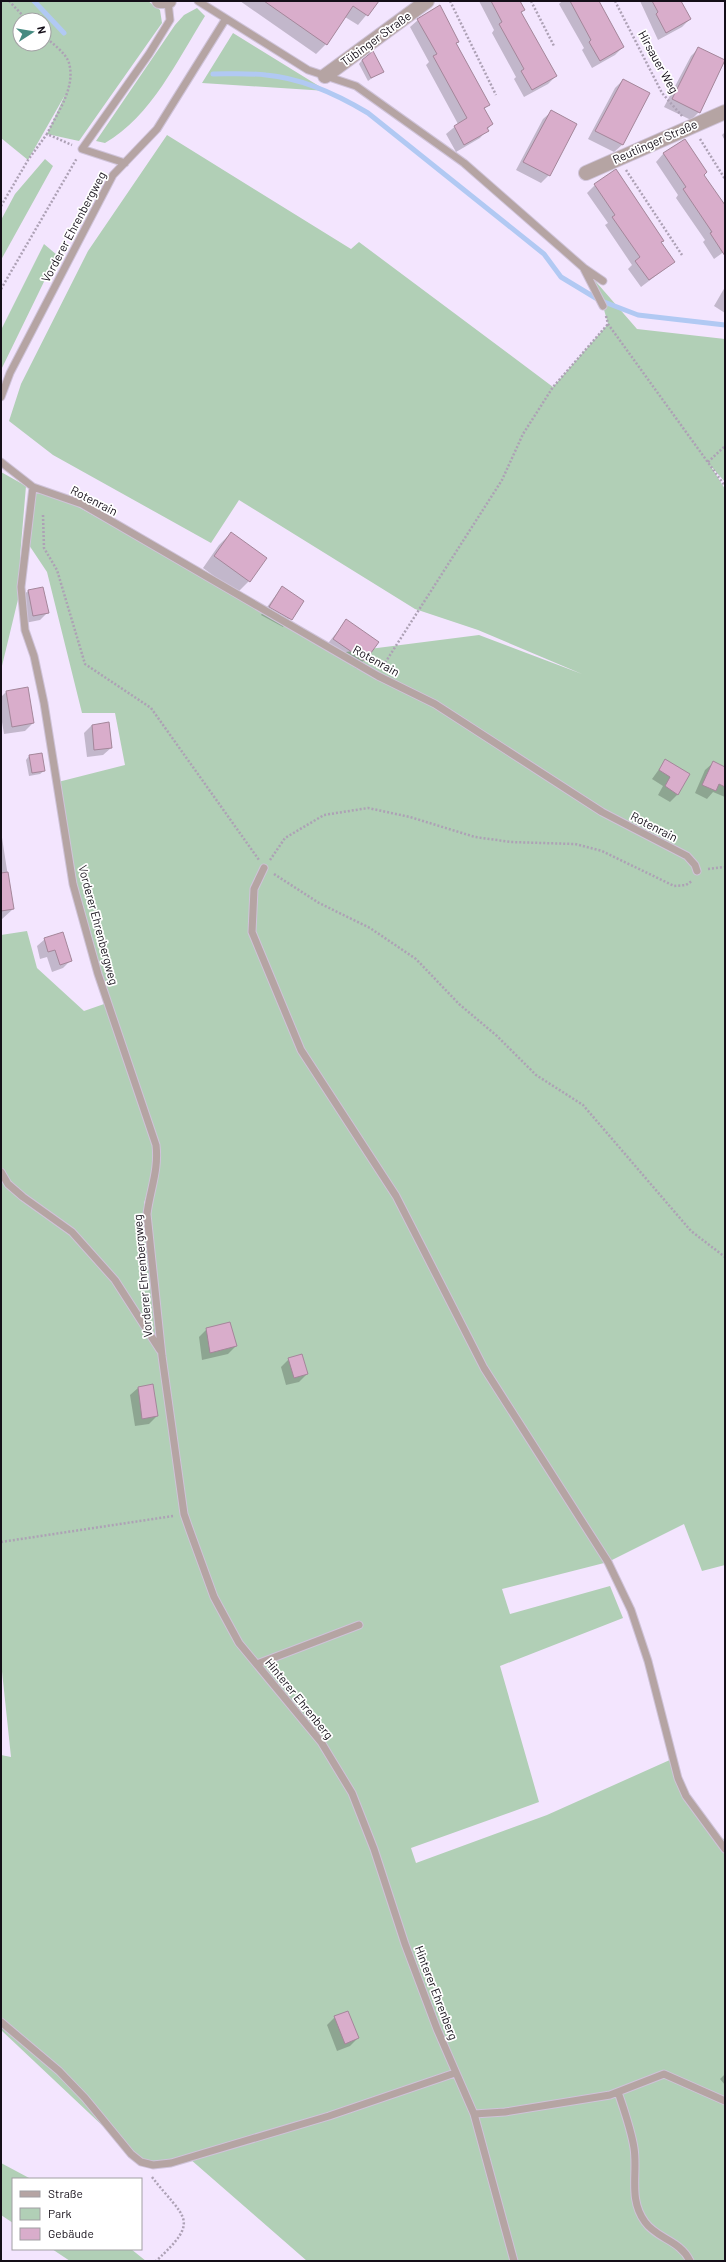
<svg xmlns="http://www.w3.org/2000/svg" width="726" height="2262" font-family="Barlow,sans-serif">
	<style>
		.green { fill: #b1cfb6; fill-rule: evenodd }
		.shadow { fill: #0003 }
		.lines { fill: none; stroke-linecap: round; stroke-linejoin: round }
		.stream { stroke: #b1c9f3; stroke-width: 5 }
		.building { fill: #d9adcb; stroke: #a4869a }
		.lane-casing { stroke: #cfc3d9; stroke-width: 9 }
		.street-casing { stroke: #cfc3d9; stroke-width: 16 }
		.path { stroke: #ada1b5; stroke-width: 2.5; stroke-dasharray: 2 2; stroke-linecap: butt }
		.lane { stroke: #b5a4a3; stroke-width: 7 }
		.street { stroke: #b5a4a3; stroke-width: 14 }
		.labels { text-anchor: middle; stroke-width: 3.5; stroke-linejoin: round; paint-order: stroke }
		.street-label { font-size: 12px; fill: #140e18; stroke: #fff }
	</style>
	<rect width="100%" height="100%" fill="#f3e5fe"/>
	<!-- green -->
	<path class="green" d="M 1,1 L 148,1 L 160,10 L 162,23 L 79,141 L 47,134 L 65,95 L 28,160 L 1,138 ZM 20,20 L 44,20 L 44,44 L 20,44 Z
		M 197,8 L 205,16 C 178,59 151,117 105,143 L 96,141 L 175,25 L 184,15 Z
		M 233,33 L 327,91 L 202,83 Z
		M 167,135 L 351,249 L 359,242 L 553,387 L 608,324 L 603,306 L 584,268 L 637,329 L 725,339 L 725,482 L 710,465 L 725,489 L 725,1565 L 702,1571 L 684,1524 L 608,1562 L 502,1589 L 510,1614 L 610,1586 L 623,1618 L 500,1666 L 539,1802 L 411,1848 L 416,1863 L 547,1815 L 672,1759 L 678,1778 L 719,1841 L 725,1838 L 725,2261 L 307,2261 L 190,2159 L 171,2163 L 141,2162 L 1,2030 L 1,1755 L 11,1757 L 1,1662 L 1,1182 L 8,1184 L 19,1191 L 1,1168 L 1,935 L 27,931 L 37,968 L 84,1011 L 107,1003 L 156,1145 L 73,884 L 58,782 L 125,765 L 115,713 L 82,713 L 47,572 L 29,545 L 33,487 L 59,496 L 338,653 L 479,635 L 582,674 L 478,630 L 415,609 L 239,500 L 211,543 L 53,455 L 9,421 L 21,384 L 88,251 ZM 150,1185 L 147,1214 L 158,1347 L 144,1203 Z
		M 45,159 L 53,166 L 1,260 L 1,220 L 15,194 Z
		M 44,244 L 57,255 L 1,370 L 1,330 Z
		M 1,472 L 26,486 L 20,557 L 21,587 L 1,670 Z
		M 1,2163 L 31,2179 L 13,2179 L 13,2223 L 1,2215 Z
		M 52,2249 L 131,2249 L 146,2261 L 70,2261 Z"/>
	<!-- shadow -->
	<path class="shadow" d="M 240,1 L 378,1 L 358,25 L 345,17 L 326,44 L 316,54 Z
		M 479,1 L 519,1 L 524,9 L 521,13 L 556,76 L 548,84 L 524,97 L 514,79 L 516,77 L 492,33 L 494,30 Z
		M 562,1 L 598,1 L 623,47 L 615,55 L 592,68 L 582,50 L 584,48 L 559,4 Z
		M 640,1 L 680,1 L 690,19 L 682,27 L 658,40 Z
		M 418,20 L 458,42 L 456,44 L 489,105 L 483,110 L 492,124 L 487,130 L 480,138 L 456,152 L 446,134 L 458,124 L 426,65 L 429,62 L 410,27 Z
		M 699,48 L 725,61 L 699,112 L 691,120 L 664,107 L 691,56 Z
		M 362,60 L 382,71 L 368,81 L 359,64 Z
		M 623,80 L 649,93 L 622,145 L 614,152 L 588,139 L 615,88 Z
		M 551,112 L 549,175 L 541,183 L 516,170 L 543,119 Z
		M 725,132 L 725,141 L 722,135 Z
		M 684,140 L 703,175 L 725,207 L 725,251 L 714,259 L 703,242 L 705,240 L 676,198 L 678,195 L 656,162 L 663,154 Z
		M 595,185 L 660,243 L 674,262 L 641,287 L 628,269 L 632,265 L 605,225 L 608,223 L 587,193 Z
		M 725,287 L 725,313 L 714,306 Z
		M 231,533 L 249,581 L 237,593 L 203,568 L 219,545 Z
		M 282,587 L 303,601 L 283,627 L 261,615 Z
		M 28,591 L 47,613 L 40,620 L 25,623 L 20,598 Z
		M 346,621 L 377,642 L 357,669 L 325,647 Z
		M 27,688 L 33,723 L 25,731 L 4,734 L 1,716 L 1,697 L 6,692 Z
		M 92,725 L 111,748 L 103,755 L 87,757 L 84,733 Z
		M 29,756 L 44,771 L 40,774 L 29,776 L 26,760 Z
		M 665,761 L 678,794 L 670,802 L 658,795 L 663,786 L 652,779 Z
		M 713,763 L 725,768 L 725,797 L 713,792 L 707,799 L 695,793 L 705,770 Z
		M 1,831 L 13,909 L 1,920 Z
		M 45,939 L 71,960 L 63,968 L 52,972 L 47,957 L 40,959 L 37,946 Z
		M 207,1329 L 236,1346 L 228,1354 L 202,1360 L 199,1337 Z
		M 289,1359 L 307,1374 L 299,1382 L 286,1385 L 281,1367 Z
		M 152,1386 L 157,1416 L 149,1424 L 135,1426 L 130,1395 L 138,1388 Z
		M 335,2017 L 358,2038 L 350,2046 L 337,2051 L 327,2025 Z
		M 725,2074 L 725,2085 L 720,2079 Z"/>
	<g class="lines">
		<!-- stream -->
		<path class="stream" d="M 34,1 L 64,33
			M 213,74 C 231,74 249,73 266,75 C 301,78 338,95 368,113 L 544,254 L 561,277 L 599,300 L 638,315 L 725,325"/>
	</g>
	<!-- building -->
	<path class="building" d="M 264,1 L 379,1 L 368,16 L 353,6 L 327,45 Z
		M 491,1 L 520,1 L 525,10 L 521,12 L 557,76 L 532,90 L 521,71 L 524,69 L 499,24 L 502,22 Z
		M 570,1 L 599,1 L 624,47 L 600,61 L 589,42 L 591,40 Z
		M 652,1 L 681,1 L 691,19 L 666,33 L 656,14 L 658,12 Z
		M 440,5 L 459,42 L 456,43 L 490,105 L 484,108 L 493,124 L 487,128 L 489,131 L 464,145 L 454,126 L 467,118 L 433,56 L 437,54 L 417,19 Z
		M 698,47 L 725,60 L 700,113 L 672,99 Z
		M 373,51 L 384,72 L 371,78 L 362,60 Z
		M 623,79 L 650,93 L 623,145 L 595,131 Z
		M 551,110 L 577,124 L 550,176 L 523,162 Z
		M 685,139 L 707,172 L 704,175 L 725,205 L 725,256 L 710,233 L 712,232 L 683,189 L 686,187 L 663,153 Z
		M 616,169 L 664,241 L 661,242 L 675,262 L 649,280 L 635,261 L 640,257 L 612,217 L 615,215 L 594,184 Z
		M 231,532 L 267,558 L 250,582 L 214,556 Z
		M 282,586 L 304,601 L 292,620 L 269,607 Z
		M 43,587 L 49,613 L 33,616 L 28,590 Z
		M 346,619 L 379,642 L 365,661 L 333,639 Z
		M 28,687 L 34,723 L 12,727 L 6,691 Z
		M 109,722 L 112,748 L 94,750 L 92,725 Z
		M 42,753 L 45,771 L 32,773 L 29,755 Z
		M 665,759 L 690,774 L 678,795 L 665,786 L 670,777 L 659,770 Z
		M 713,761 L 725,767 L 725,787 L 719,784 L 716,791 L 702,785 Z
		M 8,872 L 14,909 L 1,911 L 1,873 Z
		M 63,932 L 72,961 L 60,965 L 55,950 L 48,952 L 44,938 Z
		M 230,1322 L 237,1346 L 210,1353 L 206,1328 Z
		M 302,1354 L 308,1374 L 294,1378 L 288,1358 Z
		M 153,1384 L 158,1416 L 142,1419 L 138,1387 Z
		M 348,2011 L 359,2038 L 345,2044 L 334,2016 Z"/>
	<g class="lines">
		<!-- lane casing -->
		<g class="lane-casing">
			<path id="lane" d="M 198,1 L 308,70 L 356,86 L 464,163 L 584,268 L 603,281
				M 125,163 L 82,149 L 149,54 L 170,20 L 168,2
				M 584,269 L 603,306
				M 1,397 L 10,373 L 113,175 L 157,129 L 225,20
				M 1,462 L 33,487 L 21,587 L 25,630 L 34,656 L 44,703 L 73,884 L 98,974 L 156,1145 C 159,1170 150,1190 147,1214 L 162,1356 L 184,1514 L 190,1531 L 214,1597 L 239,1643 L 321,1742 L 352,1793 L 374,1849 L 405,1944 L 437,2029 L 474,2114 L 514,2261
				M 33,487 L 82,504 L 378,676 L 435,704 L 602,812 L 687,856 L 695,865 L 697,871
				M 264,868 L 254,889 L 252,932 L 301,1050 L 396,1196 L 484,1368 L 608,1562 L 631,1610 L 648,1661 L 678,1778 L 686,1796 L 725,1849
				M 1,1172 L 8,1184 L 23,1197 L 72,1232 L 115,1280 L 160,1350
				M 257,1664 L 359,1625
				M 1,2022 L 59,2071 L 85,2098 L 131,2154 L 141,2162 L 153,2165 L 171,2163 L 329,2116 L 455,2073
				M 618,2092 C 624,2110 631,2129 634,2148 C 638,2173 628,2199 645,2222 C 657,2239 680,2240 690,2261
				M 474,2114 L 505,2112 L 610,2095 L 664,2074 L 725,2101"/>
		</g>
		<!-- street casing -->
		<g class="street-casing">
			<path id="street" d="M 159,1 L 169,1
				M 325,76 L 427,1
				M 586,173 L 725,112"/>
		</g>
		<!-- path -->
		<path class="path" d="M 9,1 L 27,20
			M 450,1 L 496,95
			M 531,1 L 554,46
			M 615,1 L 662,93 L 682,116
			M 44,36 C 52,43 66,53 69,63 C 76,88 57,113 47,134
			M 700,139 L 725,179
			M 626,170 L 682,255
			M 1,206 L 28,160 L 47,134 L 72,145
			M 1,289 L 77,158
			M 606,316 L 608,324 L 725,486
			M 708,462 L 725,446
			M 43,515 L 44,548 L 57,570 L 85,664 L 151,708 L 259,860
			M 383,666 L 502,480 L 523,434 L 553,387 L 608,324
			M 270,860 L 285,838 L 324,815 L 368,808 L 410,817 L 475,837 L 511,842 L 575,844 L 602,851 L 674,886 L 686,885 L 692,881
			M 708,869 L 725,867
			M 274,874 L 319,903 L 370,928 L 416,959 L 459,1004 L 497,1036 L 536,1075 L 583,1105 L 691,1231 L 725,1257
			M 1,1542 L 173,1516
			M 152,2177 C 184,2219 202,2219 156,2261"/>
		<!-- lane -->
		<use href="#lane" class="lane"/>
		<!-- street -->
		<use href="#street" class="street"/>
	</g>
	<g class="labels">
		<!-- street labels -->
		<g class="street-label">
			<text transform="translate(376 39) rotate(-36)" y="4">Tübinger Straße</text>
			<text transform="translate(658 62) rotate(61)" y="4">Hirsauer Weg</text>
			<text transform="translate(655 142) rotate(-24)" y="4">Reutlinger Straße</text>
			<text transform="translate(74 227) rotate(-62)" y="4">Vorderer Ehrenbergweg</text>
			<text transform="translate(94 501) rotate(27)" y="4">Rotenrain</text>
			<text transform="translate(376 661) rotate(29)" y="4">Rotenrain</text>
			<text transform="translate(654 827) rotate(27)" y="4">Rotenrain</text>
			<text transform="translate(98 925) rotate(75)" y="4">Vorderer Ehrenbergweg</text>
			<text transform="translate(143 1276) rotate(-95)" y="4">Vorderer Ehrenbergweg</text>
			<text transform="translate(299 1699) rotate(51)" y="4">Hinterer Ehrenberg</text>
			<text transform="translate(436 1993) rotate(69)" y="4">Hinterer Ehrenberg</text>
		</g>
	</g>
	<!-- border -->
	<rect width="726" height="2262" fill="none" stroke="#140e18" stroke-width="4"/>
	<!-- legend -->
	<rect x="12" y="2178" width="130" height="72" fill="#ffffff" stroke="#a19fa3"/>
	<rect x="20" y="2191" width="20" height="6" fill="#b5a4a3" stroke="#a19fa3"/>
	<text x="48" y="2198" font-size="12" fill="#140e18">Straße</text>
	<rect x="20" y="2208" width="20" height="12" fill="#b1cfb6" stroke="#a19fa3"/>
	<text x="48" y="2218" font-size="12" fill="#140e18">Park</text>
	<rect x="20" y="2228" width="20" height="12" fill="#d9adcb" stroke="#a19fa3"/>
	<text x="48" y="2238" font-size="12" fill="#140e18">Gebäude</text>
	<!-- north arrow -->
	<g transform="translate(32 32) rotate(78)"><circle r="19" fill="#ffffff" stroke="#a19fa3"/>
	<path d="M0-3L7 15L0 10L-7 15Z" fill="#468b81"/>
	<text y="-6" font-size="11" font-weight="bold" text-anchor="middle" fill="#140e18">N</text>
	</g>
</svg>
